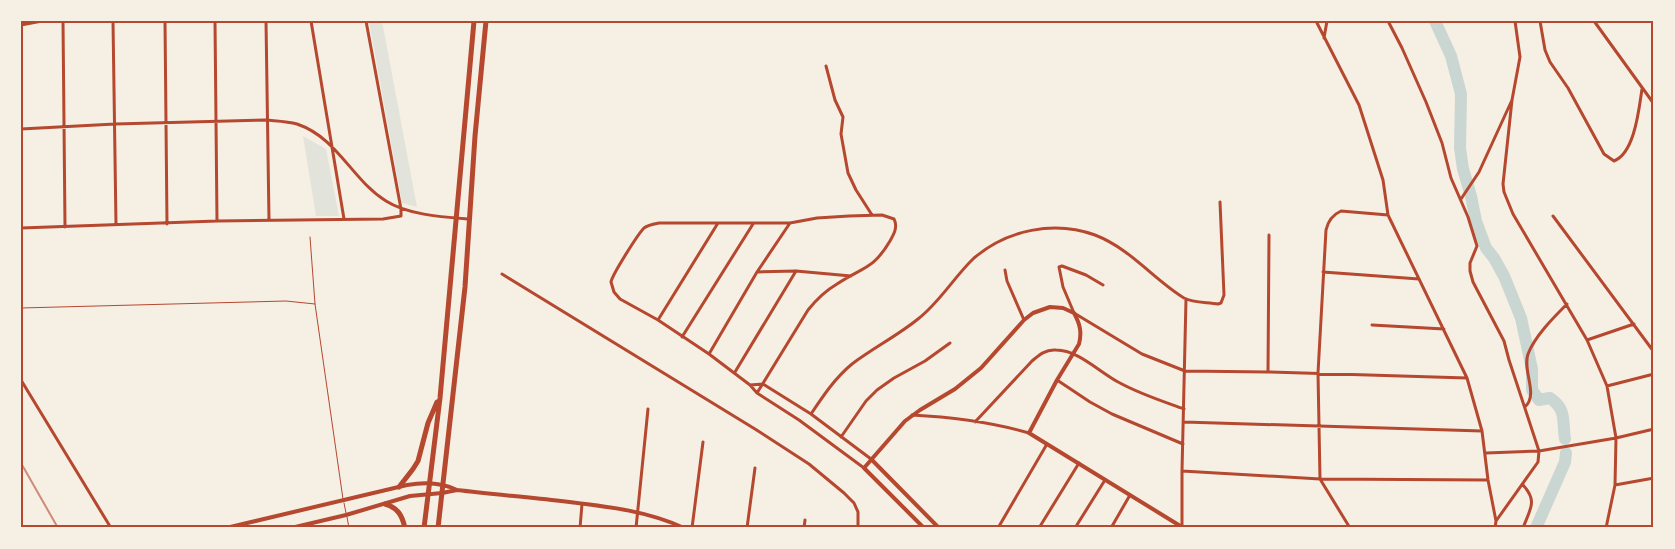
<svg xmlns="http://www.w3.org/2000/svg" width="1675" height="549" font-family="'Nunito Sans',sans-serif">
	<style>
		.green { fill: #e2e4dc }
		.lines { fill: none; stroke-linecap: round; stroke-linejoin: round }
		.river { stroke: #c9d6d2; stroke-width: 12 }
		.service { stroke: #b5482f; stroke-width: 1 }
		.minor { stroke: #b5482f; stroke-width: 3 }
		.tertiary { stroke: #b5482f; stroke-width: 4 }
		.trunk { stroke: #b5482f; stroke-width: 5 }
		.rail { stroke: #cf8b77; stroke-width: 2 }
		.neatline { fill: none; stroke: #b5482f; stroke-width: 2 }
	</style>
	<rect width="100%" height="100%" fill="#f6efe4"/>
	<!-- green -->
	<path class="green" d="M 369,21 L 382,21 L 417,207 L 402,203 Z
		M 303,136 L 326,149 L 339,216 L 316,216 Z"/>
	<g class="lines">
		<!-- river -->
		<path class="river" d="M 1435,21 L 1451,56 L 1461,94 L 1460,148 L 1463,169 L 1471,196 L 1476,221 L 1486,248 L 1494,258 L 1504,276 L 1521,318 L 1532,369 L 1532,390 L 1539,400 L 1550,398 C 1567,410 1562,420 1565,439
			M 1536,528 L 1565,462 L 1566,453"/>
		<!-- service -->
		<path class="service" d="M 310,237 L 315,304 L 343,499
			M 21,308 L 286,301 L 315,304
			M 344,503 L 346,513
			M 347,517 L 349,528"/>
		<!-- minor -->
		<path class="minor" d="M 63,21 L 65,227
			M 113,21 L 116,225
			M 165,21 L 167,224
			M 215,21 L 217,221
			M 266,21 L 269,220
			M 311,21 L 344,219
			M 1316,21 L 1359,105 L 1383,180 L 1388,215 L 1467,378 L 1482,431 L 1488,480 L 1496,521 L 1495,528
			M 1388,21 L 1402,48 L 1426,102 L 1442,143 L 1451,178 L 1468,217 L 1477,246 L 1470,263 L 1470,271 L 1473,282 L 1504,341 L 1509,360 L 1539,451 L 1538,462 L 1496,521
			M 1540,21 L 1545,50 L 1550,62 L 1568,88 L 1604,154 L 1614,161 C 1635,153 1639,108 1642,89
			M 1594,21 L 1654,104
			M 21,25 L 42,21
			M 1324,38 L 1327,21
			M 826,66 L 835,100 L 843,117 L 841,134 L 848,173 L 856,190 L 872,215
			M 1512,100 L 1503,184 L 1504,192 L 1513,214 L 1587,340 L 1607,386 L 1616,438 L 1615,485 L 1606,528
			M 21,129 L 115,124 L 266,120 C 276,121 287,121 297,124 C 338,138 351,179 386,201 C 408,215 443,217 469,219
			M 1461,199 L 1479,172 L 1512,100 L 1520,57 L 1515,21
			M 1553,216 L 1654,352
			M 21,228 L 217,221 L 383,219 L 401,216 L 401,209 L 366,21
			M 1005,270 L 1007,281 L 1024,320
			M 757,272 L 796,271 L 851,276
			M 1323,272 L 1419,279
			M 502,274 L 755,429 L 809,464 L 844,493 L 854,503 L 858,512 L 858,528
			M 1103,285 L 1086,275 L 1062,266 L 1059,267 L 1063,287 L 1074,313 L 1142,354 L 1185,371 L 1268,372 L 1467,378
			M 658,320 L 718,223
			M 1372,325 L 1444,329
			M 682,337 L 753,224
			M 1587,340 L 1634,324
			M 709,354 L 757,272 L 790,223
			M 735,372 L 796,271
			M 1268,372 L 1269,235
			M 21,380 L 111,528
			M 1057,380 L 1090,402 L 1112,414 L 1183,444
			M 750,385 L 763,384 L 811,414 L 871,459
			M 1607,386 L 1654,374
			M 757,393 L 808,310 C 816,300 825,291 837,284 C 862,267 873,270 890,241 C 894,234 898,227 894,219 L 882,215 L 849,216 L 817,218 L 790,223 L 659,223 C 654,224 648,225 644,228 C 638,234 612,275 611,282 L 614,292 L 620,299 L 658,320 L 709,354 L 750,385 L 757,393 L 799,420 L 864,468
			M 1525,407 C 1539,394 1522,371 1528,354 C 1535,336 1553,318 1567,304
			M 811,414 C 823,396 835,378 852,364 C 873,348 897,336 918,319 C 940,302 954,277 974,258 C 1007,230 1054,220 1095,235 C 1131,249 1153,279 1184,298 C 1193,303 1208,302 1218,304 L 1221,303 L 1224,295 L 1220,202
			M 912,415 C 951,417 991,422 1029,433
			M 975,422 L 1032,361 C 1039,355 1046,349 1056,350 C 1079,350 1100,373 1120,383 C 1140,394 1162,401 1184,409
			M 1184,422 L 1482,431
			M 841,437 L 866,401 L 877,390 L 894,378 L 925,361 L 950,343
			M 1486,453 L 1539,451 L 1616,438 L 1654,429
			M 1182,471 L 1320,479 L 1488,480
			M 1615,485 L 1654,478
			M 580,528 L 582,504
			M 636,528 L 648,409
			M 692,528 L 703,442
			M 747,528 L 755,468
			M 804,528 L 805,520
			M 998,528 L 1047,444
			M 1039,528 L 1079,463
			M 1075,528 L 1105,480
			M 1111,528 L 1130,495
			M 1182,528 L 1182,471 L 1186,299
			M 1350,528 L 1320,479 L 1318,373 L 1326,230 C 1328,221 1332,215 1341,211 L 1388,215
			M 1523,528 C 1530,509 1538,501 1523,485"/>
		<!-- tertiary -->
		<path class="tertiary" d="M 871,459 L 939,528
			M 226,528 L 407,485 C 424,482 441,482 457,490
			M 291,528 L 346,515 L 410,496 L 442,493 L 457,490 C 491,494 526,497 561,501 C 602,506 646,510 684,528
			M 924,528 L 864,468 L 905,421 L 920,410 L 955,389 L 981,368 L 1024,320 L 1033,313 L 1050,307 L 1063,308 L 1074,313 C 1080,324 1082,332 1079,344 L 1057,380 L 1029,433 L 1182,527 L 1198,528"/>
		<!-- trunk -->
		<path class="trunk" d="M 399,487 L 413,469 L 418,461 L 428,423 L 437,402
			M 385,504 C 398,508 402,515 405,528
			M 424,528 L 440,398 L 474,21
			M 438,528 L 465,287 L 475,136 L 486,21"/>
		<!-- rail -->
		<path class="rail" d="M 21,463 L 58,528"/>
	</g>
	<!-- border -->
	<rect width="1675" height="549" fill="none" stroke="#f6efe4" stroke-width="45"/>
	<rect x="22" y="22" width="1630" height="504" class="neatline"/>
</svg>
